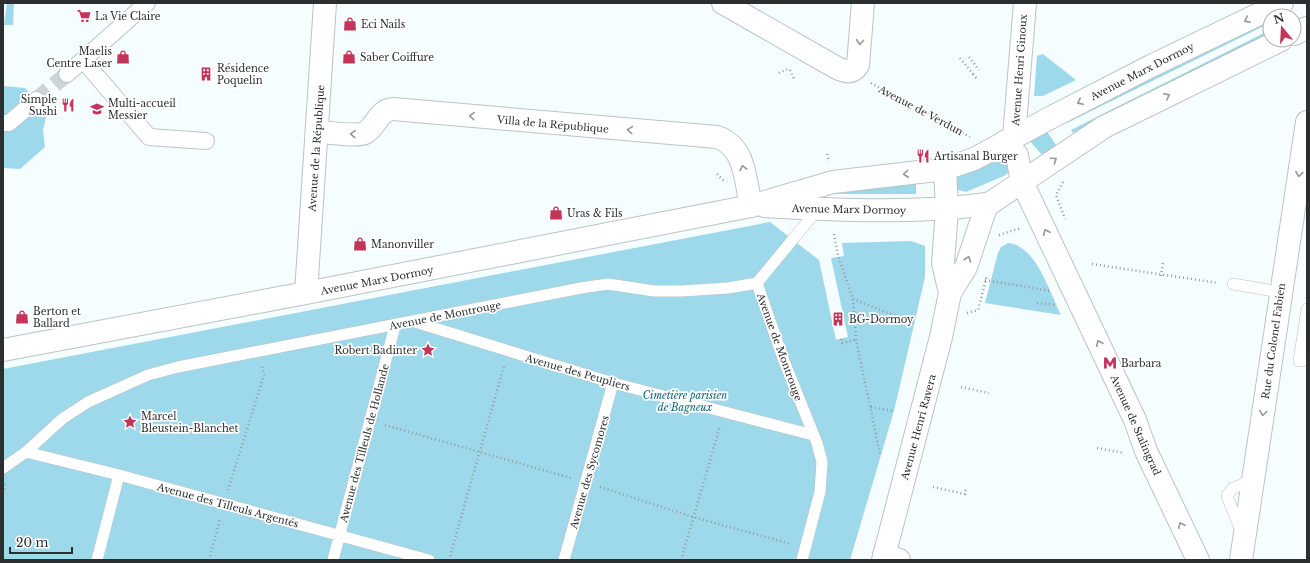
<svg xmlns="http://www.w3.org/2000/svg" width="1310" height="563" font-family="'Libre Baskerville',serif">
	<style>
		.green { fill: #9ed9eb }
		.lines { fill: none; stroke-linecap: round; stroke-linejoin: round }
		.pedestrian-tunnel { stroke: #cdd4d6; stroke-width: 16; stroke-dasharray: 16 8; stroke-linecap: butt }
		.service-casing { stroke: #bbc3c5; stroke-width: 12 }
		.pedestrian-casing { stroke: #bbc3c5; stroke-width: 18 }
		.minor-casing { stroke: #bbc3c5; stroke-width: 24 }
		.tertiary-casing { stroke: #bbc3c5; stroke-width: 24 }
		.secondary-casing { stroke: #bbc3c5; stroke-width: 24 }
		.path { stroke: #949a9c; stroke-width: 2.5; stroke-dasharray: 1 3; stroke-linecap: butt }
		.service { stroke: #fff; stroke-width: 11 }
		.pedestrian { stroke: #fff; stroke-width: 16 }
		.minor { stroke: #fff; stroke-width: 22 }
		.tertiary { stroke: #fff; stroke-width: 22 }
		.secondary { stroke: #fff; stroke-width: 22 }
		.oneway { stroke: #969798 }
		.labels { text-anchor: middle; stroke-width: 3.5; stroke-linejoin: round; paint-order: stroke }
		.poi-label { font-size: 10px; fill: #2c2f30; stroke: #fff; text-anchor: start }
		.street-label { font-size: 10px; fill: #2c2f30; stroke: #fff }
		.park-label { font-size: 10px; font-style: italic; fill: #126275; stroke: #fff }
	</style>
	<rect width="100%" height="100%" fill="#f5fdff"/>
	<!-- green -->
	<path class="green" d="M 7,3 L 14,3 L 13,25 L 4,25 Z
		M 1270,19 L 1270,23 L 1067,123 L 1066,120 Z
		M 1270,30 L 1270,34 L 1106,114 L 1073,133 L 1071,130 Z
		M 1043,54 L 1076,80 L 1043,96 L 1034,96 L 1037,56 Z
		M 3,86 L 25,88 L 47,113 L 43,130 L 45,147 L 20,169 L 3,168 Z
		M 1046,130 L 1056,145 L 1047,153 L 1041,154 L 1029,140 Z
		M 1006,158 L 1010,170 L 1006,175 L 966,192 L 958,190 L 955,186 L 958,175 Z
		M 916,182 L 916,194 L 834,194 L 835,192 Z
		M 770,222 L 819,260 L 836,340 L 848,337 L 831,258 L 844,256 L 842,243 L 911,241 L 925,246 L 925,277 L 894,411 L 850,560 L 3,560 L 3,369 Z
		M 1008,243 C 1036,245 1050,293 1061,315 L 985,303 L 998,253 L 1001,247 Z"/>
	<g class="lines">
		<!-- pedestrian-tunnel -->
		<path class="pedestrian-tunnel" d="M 36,100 L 67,74"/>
		<!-- service casing -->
		<g class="service-casing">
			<path id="service" d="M 757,283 L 817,210
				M 1233,284 L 1280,292
				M 1307,309 L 1299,361 L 1307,360
				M 415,322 L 613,383 L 813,435
				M 26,452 L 119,475 L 429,560
				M 3,468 L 26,452 L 62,419 L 88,402 L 148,375 L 178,367 L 581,288 L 608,284 L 654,291 L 682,291 L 728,288 L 757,283 L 784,361 L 817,443 L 822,462 L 820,492 L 802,560
				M 1244,529 L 1239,526 L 1227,496 L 1232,489 L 1253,479
				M 97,560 L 119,475
				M 333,560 L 395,326
				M 564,560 L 613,383"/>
		</g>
		<!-- pedestrian casing -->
		<g class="pedestrian-casing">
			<path id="pedestrian" d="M 83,60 L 149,137 L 206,141
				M 67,74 L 147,3
				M 3,123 L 9,123 L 36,100"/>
		</g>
		<!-- minor casing -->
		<g class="minor-casing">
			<path id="minor" d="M 723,3 L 837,68 C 846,72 852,74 858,65 L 863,3
				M 317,132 C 328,132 356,137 365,133 C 377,126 378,110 393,109 L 717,137 C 746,147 745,180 751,206
				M 1022,182 L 1135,420 L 1146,451 L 1198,560
				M 884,555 L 899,560
				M 1241,560 L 1307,122"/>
		</g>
		<!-- tertiary casing -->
		<g class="tertiary-casing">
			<path id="tertiary" d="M 1014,137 L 1025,3
				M 947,209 L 943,263 L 950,293
				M 883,560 L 941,337 L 950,293 L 966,267 L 987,204"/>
		</g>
		<!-- secondary casing -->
		<g class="secondary-casing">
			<path id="secondary" d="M 1294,34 L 1307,28
				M 1004,142 L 1017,155 L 1022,182
				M 945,169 L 947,209
				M 764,206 C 840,210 912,214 987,204 L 992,202 L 1104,127 L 1281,40
				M 306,293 L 325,3
				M 3,350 L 306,293 L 751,206 L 833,182 L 945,169 L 974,159 L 1048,119 L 1151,66 L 1282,3"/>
		</g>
		<!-- path -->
		<path class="path" d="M 969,57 L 979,70
			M 960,58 L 974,75
			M 790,70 L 794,79
			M 779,73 L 787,69
			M 973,74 L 978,80
			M 871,83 L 970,137
			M 827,154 L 829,162
			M 717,174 L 724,181
			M 1063,182 L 1056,195 L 1065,219
			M 834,234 L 838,256 L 853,299 L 856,340 L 880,454
			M 999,235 L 1021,228
			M 1092,264 L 1218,283
			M 1161,276 L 1163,262
			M 985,280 L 1051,291
			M 853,299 L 914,323
			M 1037,303 L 1056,305
			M 967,313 L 978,310 L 987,276
			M 841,339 L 842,343 L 856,340
			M 961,387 L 989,393
			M 871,407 L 894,411
			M 385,425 L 571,478
			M 1097,448 L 1124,453
			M 600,487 L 693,517 L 791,544
			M 933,487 L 965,494 L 966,488
			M 228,490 L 264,375 L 262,366
			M 3,493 L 6,482
			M 209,560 L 220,519
			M 449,560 L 504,366
			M 681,560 L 720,426"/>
		<!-- service -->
		<use href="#service" class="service"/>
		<!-- pedestrian -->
		<use href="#pedestrian" class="pedestrian"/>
		<!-- minor -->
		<use href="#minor" class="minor"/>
		<!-- tertiary -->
		<use href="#tertiary" class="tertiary"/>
		<!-- secondary -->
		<use href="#secondary" class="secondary"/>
	</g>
	<!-- one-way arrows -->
	<defs><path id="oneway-chevron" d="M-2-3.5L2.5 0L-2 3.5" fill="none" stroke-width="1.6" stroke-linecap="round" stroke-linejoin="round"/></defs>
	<g class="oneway">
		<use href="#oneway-chevron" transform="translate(1247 20) rotate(154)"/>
		<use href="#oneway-chevron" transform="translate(860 42) rotate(95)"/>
		<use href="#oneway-chevron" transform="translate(1167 96) rotate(-26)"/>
		<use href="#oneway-chevron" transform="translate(1080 102) rotate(153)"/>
		<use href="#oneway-chevron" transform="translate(472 116) rotate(-175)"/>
		<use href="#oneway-chevron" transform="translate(630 130) rotate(-175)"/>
		<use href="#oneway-chevron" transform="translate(353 134) rotate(-176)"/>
		<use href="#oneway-chevron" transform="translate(1054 160) rotate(-35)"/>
		<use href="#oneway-chevron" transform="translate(743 168) rotate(-102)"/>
		<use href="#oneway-chevron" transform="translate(906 174) rotate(174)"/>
		<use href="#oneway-chevron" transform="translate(1299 174) rotate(99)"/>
		<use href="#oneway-chevron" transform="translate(1046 232) rotate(-115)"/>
		<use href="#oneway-chevron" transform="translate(968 259) rotate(-71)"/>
		<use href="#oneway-chevron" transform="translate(1099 343) rotate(-115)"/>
		<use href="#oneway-chevron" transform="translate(1263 413) rotate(98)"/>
		<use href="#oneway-chevron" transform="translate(1181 525) rotate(-115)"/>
	</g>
	<!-- icons -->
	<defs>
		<g id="supermarket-bare" transform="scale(1.08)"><path d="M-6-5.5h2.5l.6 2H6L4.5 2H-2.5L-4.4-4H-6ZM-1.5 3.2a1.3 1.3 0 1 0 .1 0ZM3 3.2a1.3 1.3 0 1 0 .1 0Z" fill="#c33459" stroke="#fff" stroke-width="2.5" paint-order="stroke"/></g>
		<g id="shop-bare" transform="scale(1.08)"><path d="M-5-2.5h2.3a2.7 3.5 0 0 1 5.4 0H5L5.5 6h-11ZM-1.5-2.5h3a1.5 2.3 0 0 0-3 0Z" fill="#c33459" stroke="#fff" stroke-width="2.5" paint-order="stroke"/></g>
		<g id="building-bare" transform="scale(1.08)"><path d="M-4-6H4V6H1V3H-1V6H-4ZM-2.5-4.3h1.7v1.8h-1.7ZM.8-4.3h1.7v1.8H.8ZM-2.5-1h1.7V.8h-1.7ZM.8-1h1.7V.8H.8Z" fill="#c33459" stroke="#fff" stroke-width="2.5" paint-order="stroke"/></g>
		<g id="restaurant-bare" transform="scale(1.08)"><path d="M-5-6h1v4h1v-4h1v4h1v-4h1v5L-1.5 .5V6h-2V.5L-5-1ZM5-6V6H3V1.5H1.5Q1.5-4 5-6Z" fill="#c33459" stroke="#fff" stroke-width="2.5" paint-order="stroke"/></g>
		<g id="school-bare" transform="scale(1.08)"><path d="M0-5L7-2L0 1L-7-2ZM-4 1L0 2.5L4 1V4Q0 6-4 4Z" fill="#c33459" stroke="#fff" stroke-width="2.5" paint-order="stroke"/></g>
		<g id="sight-bare" transform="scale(1.08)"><path d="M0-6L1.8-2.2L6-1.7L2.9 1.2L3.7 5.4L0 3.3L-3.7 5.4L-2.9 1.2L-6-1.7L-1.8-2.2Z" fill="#c33459" stroke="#fff" stroke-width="2.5" paint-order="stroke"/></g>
		<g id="metro-bare" transform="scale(1.08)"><path d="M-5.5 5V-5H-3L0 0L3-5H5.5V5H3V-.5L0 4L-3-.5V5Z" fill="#c33459" stroke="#fff" stroke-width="2.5" paint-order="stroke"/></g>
	</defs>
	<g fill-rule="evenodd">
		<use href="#supermarket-bare" x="84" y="16"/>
		<use href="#shop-bare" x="350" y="24"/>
		<use href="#shop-bare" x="123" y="57"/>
		<use href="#shop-bare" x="349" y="57"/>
		<use href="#building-bare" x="206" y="74"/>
		<use href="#restaurant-bare" x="68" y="105"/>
		<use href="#school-bare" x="97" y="109"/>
		<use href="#restaurant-bare" x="923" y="156"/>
		<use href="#shop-bare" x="556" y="213"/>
		<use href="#shop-bare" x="360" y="244"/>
		<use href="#shop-bare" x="22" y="317"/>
		<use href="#building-bare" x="838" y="319"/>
		<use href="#sight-bare" x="428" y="350"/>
		<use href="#metro-bare" x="1110" y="363"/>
		<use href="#sight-bare" x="130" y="422"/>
	</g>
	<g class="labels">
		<!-- poi labels -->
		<g class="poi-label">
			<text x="95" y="20">La Vie Claire</text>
			<text x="361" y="28">Eci Nails</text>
			<text x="112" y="55" text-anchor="end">Maelis<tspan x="112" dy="12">Centre Laser</tspan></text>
			<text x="360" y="61">Saber Coiffure</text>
			<text x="217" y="72">Résidence<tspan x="217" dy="12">Poquelin</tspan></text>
			<text x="57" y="103" text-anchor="end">Simple<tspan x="57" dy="12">Sushi</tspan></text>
			<text x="108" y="107">Multi-accueil<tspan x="108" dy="12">Messier</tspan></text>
			<text x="934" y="160">Artisanal Burger</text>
			<text x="567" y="217">Uras &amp; Fils</text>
			<text x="371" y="248">Manonviller</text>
			<text x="33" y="315">Berton et<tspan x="33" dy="12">Ballard</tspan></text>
			<text x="849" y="323">BG-Dormoy</text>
			<text x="417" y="354" text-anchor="end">Robert Badinter</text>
			<text x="1121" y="367">Barbara</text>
			<text x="141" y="420">Marcel<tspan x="141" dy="12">Bleustein-Blanchet</tspan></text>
		</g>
		<!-- street labels -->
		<g class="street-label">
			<text transform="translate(1019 70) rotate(-86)" y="4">Avenue Henri Ginoux</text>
			<text transform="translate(1142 71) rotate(-27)" y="4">Avenue Marx Dormoy</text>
			<text transform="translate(921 110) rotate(28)" y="4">Avenue de Verdun</text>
			<text transform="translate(553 124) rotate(5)" y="4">Villa de la République</text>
			<text transform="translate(316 148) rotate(-86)" y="4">Avenue de la République</text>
			<text transform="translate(849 209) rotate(1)" y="4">Avenue Marx Dormoy</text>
			<text transform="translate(377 280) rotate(-11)" y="4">Avenue Marx Dormoy</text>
			<text transform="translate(445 315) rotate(-11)" y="4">Avenue de Montrouge</text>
			<text transform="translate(1273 341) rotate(-82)" y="4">Rue du Colonel Fabien</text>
			<text transform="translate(780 347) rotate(70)" y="4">Avenue de Montrouge</text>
			<text transform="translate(578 372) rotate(16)" y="4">Avenue des Peupliers</text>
			<text transform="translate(1136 425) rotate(66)" y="4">Avenue de Stalingrad</text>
			<text transform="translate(918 427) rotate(-75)" y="4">Avenue Henri Ravera</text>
			<text transform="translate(364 443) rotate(-75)" y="4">Avenue des Tilleuls de Hollande</text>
			<text transform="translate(589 472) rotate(-74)" y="4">Avenue des Sycomores</text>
			<text transform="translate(228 505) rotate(15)" y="4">Avenue des Tilleuls Argentés</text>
		</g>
		<!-- park labels -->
		<g class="park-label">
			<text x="685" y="399">Cimetière parisien<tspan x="685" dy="12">de Bagneux</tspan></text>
		</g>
	</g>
	<!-- border -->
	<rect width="1310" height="563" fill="none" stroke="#2c2f30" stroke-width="8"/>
	<!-- north arrow -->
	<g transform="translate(1282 28) rotate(342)"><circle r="19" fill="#ffffff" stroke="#abacac"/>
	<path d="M0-3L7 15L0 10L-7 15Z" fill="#c33459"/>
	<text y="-6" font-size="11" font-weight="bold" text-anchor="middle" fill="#2c2f30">N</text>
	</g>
	<!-- scale -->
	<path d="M10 547v6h62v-6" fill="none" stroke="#2c2f30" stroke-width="2"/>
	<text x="16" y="547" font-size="12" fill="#2c2f30" stroke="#ffffff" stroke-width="3" paint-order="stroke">20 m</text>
</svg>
